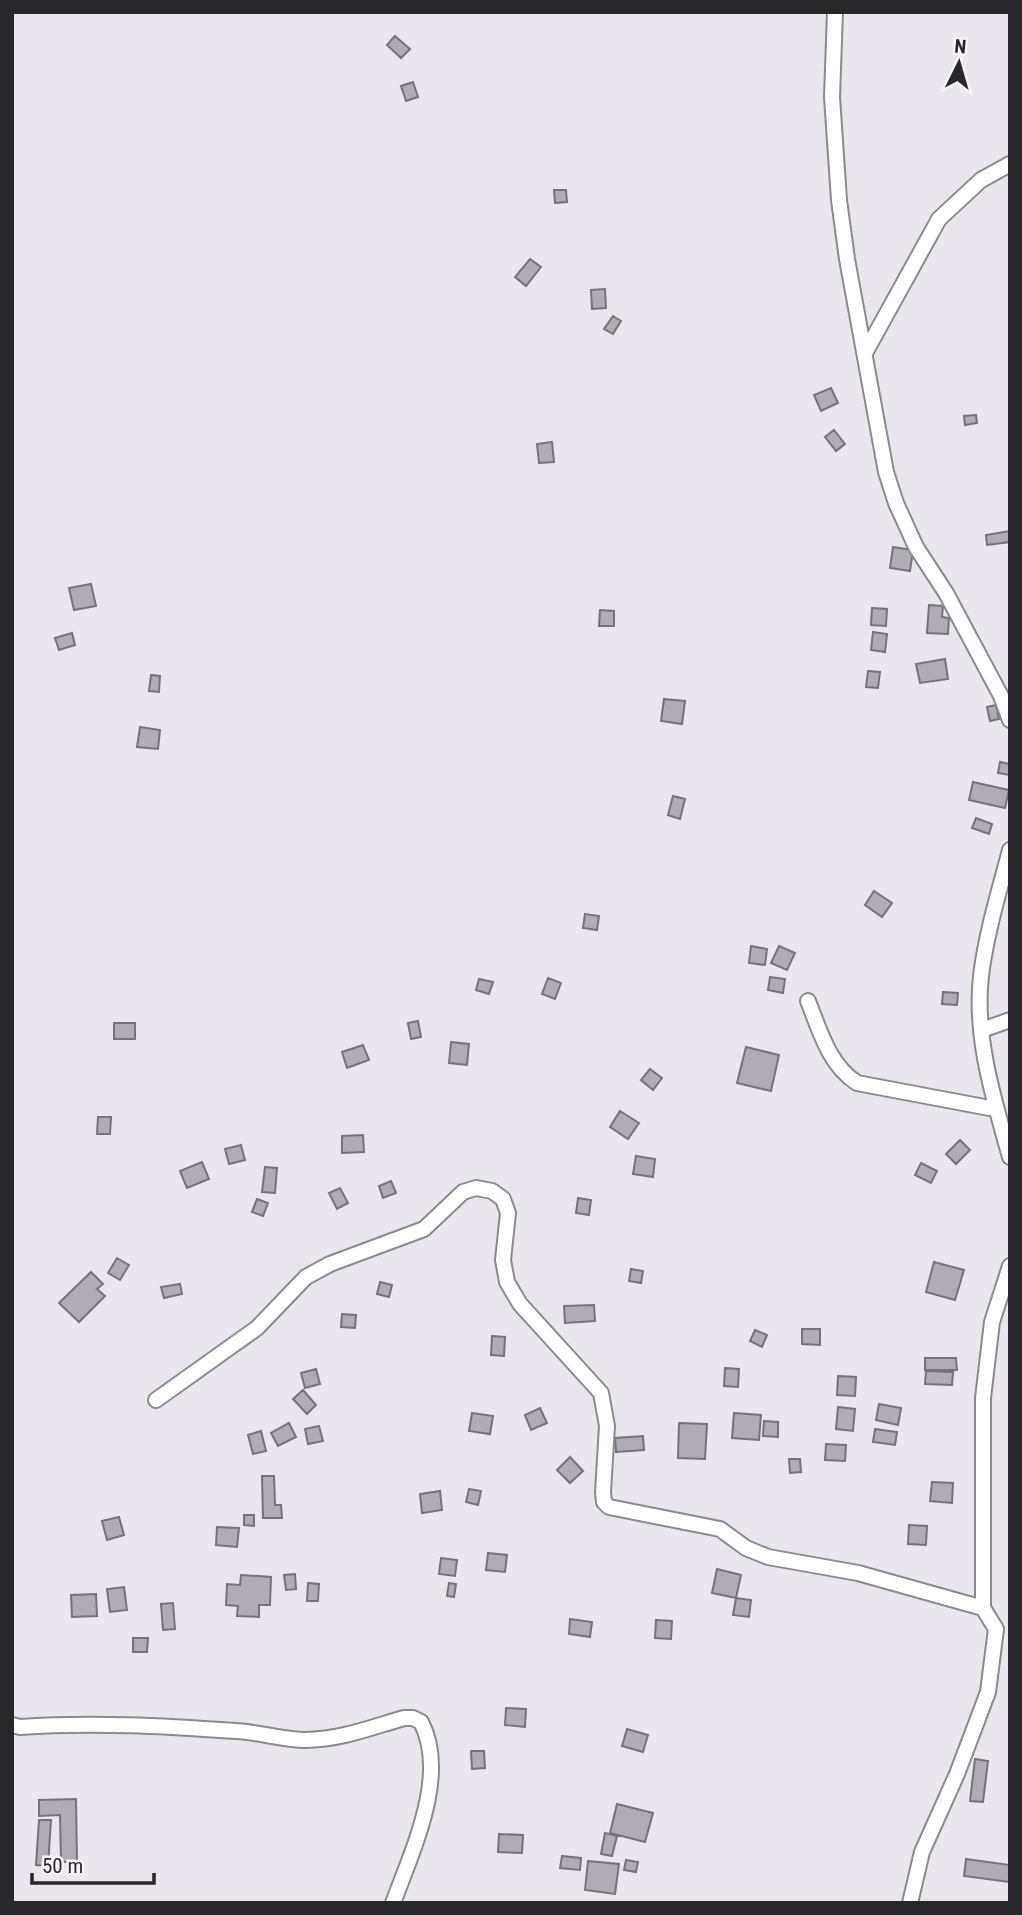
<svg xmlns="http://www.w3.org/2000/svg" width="1022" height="1915" font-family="'Roboto Condensed',sans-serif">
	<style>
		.building { fill: #afacb3; stroke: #757279; stroke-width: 2 }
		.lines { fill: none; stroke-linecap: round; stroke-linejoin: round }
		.street-casing { stroke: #8c898f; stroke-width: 18 }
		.street { stroke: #fff; stroke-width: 14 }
	</style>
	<rect width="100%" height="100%" fill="#e9e6ed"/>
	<!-- building -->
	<path class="building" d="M 395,36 L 410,49 L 401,58 L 387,45 Z
		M 413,82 L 418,97 L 406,101 L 401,86 Z
		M 554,190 L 566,190 L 567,202 L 555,203 Z
		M 530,259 L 541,267 L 526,286 L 515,277 Z
		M 605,289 L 606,308 L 592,309 L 591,290 Z
		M 613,316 L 621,321 L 613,334 L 604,329 Z
		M 831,388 L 838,403 L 821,411 L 814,395 Z
		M 976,415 L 977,423 L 965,425 L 964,416 Z
		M 834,430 L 845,444 L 836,451 L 825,437 Z
		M 552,442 L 554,462 L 539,463 L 537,444 Z
		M 1010,531 L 1010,542 L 987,545 L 986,535 Z
		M 893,547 L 913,550 L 910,571 L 890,568 Z
		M 91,584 L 96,606 L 74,610 L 69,588 Z
		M 929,605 L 943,606 L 942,617 L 949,618 L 948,634 L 927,633 Z
		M 872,608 L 887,609 L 886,626 L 871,625 Z
		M 600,610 L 614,611 L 614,626 L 599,626 Z
		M 873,632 L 887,634 L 885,652 L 871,650 Z
		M 72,633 L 75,645 L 59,650 L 55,638 Z
		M 945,659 L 948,679 L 920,683 L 916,664 Z
		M 868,671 L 880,672 L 878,688 L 866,687 Z
		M 151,675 L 160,676 L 159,692 L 149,691 Z
		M 664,699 L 685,701 L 682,724 L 661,721 Z
		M 996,705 L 999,719 L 990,721 L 987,707 Z
		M 140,727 L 160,730 L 158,749 L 137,747 Z
		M 1000,762 L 1010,764 L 1010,775 L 998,773 Z
		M 973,782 L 1009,790 L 1005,808 L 969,800 Z
		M 673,796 L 685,799 L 680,819 L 668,815 Z
		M 976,818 L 992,824 L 989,834 L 972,828 Z
		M 874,891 L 892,903 L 882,917 L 865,905 Z
		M 585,914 L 599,916 L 597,930 L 583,928 Z
		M 751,946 L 767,949 L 765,965 L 749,963 Z
		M 779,946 L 795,953 L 787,970 L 771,963 Z
		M 770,977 L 785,979 L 783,993 L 768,990 Z
		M 548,978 L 561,983 L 555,999 L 542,994 Z
		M 479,979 L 493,982 L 489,994 L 476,990 Z
		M 943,992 L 958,993 L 957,1005 L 942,1004 Z
		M 418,1021 L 421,1037 L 411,1039 L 408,1023 Z
		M 114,1023 L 135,1023 L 135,1039 L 114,1039 Z
		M 451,1042 L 469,1044 L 467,1065 L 449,1063 Z
		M 363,1045 L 369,1060 L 347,1068 L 342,1052 Z
		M 746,1047 L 779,1055 L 771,1091 L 737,1083 Z
		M 650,1069 L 662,1078 L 653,1090 L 641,1080 Z
		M 620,1111 L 639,1123 L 628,1139 L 610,1127 Z
		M 98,1117 L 111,1117 L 110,1134 L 97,1134 Z
		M 363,1135 L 364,1152 L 342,1153 L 342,1136 Z
		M 960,1140 L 970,1150 L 956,1164 L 946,1154 Z
		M 241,1145 L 245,1160 L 229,1164 L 225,1149 Z
		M 636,1156 L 655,1159 L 653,1177 L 633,1174 Z
		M 202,1162 L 209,1179 L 187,1188 L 180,1171 Z
		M 921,1163 L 937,1171 L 931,1183 L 915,1175 Z
		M 265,1167 L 277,1168 L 275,1193 L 262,1192 Z
		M 391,1181 L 396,1193 L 383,1198 L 379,1186 Z
		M 340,1188 L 348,1203 L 337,1209 L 329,1193 Z
		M 578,1198 L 591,1200 L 589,1215 L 576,1213 Z
		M 257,1199 L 268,1203 L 263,1216 L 252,1212 Z
		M 117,1258 L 129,1265 L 120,1280 L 108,1273 Z
		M 934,1262 L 964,1270 L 955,1300 L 926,1292 Z
		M 631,1269 L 643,1271 L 641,1283 L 629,1281 Z
		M 91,1272 L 103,1284 L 97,1289 L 105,1296 L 79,1322 L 59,1303 Z
		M 380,1282 L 392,1285 L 389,1297 L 377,1294 Z
		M 180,1284 L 182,1294 L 164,1298 L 161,1287 Z
		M 594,1305 L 595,1321 L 565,1323 L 564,1306 Z
		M 342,1314 L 356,1315 L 355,1328 L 341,1327 Z
		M 802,1329 L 820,1329 L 820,1345 L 802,1344 Z
		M 755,1330 L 767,1335 L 762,1347 L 750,1341 Z
		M 492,1336 L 505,1337 L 504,1356 L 491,1355 Z
		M 925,1358 L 956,1358 L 957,1370 L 925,1370 Z
		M 725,1368 L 739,1369 L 738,1387 L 724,1386 Z
		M 316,1369 L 320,1384 L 305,1388 L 301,1373 Z
		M 926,1371 L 953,1372 L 952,1385 L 925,1384 Z
		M 838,1376 L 856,1377 L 855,1396 L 837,1395 Z
		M 303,1390 L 316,1405 L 307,1414 L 293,1399 Z
		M 879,1404 L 901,1408 L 898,1425 L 876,1420 Z
		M 838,1407 L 855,1409 L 853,1431 L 836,1429 Z
		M 540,1408 L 547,1423 L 531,1430 L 525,1415 Z
		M 472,1413 L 493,1416 L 490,1434 L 469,1431 Z
		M 734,1413 L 761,1415 L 759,1440 L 732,1438 Z
		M 764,1421 L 778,1422 L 778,1437 L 763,1436 Z
		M 289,1423 L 296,1437 L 278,1446 L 271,1433 Z
		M 679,1423 L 707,1424 L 705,1459 L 678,1458 Z
		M 319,1426 L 323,1441 L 308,1444 L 305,1429 Z
		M 875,1429 L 897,1432 L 895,1445 L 873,1442 Z
		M 261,1431 L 266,1451 L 253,1454 L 248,1435 Z
		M 643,1436 L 644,1450 L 616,1452 L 615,1438 Z
		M 826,1444 L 846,1445 L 845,1461 L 825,1460 Z
		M 570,1457 L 583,1471 L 570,1483 L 557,1470 Z
		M 789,1459 L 800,1459 L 801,1472 L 790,1473 Z
		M 262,1476 L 274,1476 L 275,1505 L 281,1505 L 282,1518 L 263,1518 Z
		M 932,1482 L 953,1483 L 952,1503 L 930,1501 Z
		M 469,1489 L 481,1491 L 478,1505 L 466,1502 Z
		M 440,1491 L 442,1510 L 422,1513 L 420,1494 Z
		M 244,1515 L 254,1515 L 254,1526 L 244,1525 Z
		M 119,1517 L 124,1535 L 107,1540 L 102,1521 Z
		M 909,1525 L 927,1526 L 926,1545 L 908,1544 Z
		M 217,1527 L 239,1528 L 237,1547 L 216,1545 Z
		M 488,1553 L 507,1555 L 505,1572 L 486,1570 Z
		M 441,1558 L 457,1560 L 455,1576 L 439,1574 Z
		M 717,1569 L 741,1575 L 736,1598 L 712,1593 Z
		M 295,1574 L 296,1589 L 286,1590 L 284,1575 Z
		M 241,1575 L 271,1577 L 270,1605 L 259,1605 L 259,1617 L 237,1616 L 238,1606 L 226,1605 L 227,1584 L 240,1585 Z
		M 308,1583 L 319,1584 L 318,1601 L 307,1601 Z
		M 449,1583 L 456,1584 L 454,1597 L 447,1596 Z
		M 124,1587 L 127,1610 L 110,1612 L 107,1589 Z
		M 96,1594 L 97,1616 L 72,1617 L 71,1595 Z
		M 736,1598 L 751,1600 L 749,1617 L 733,1615 Z
		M 173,1603 L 175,1629 L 163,1630 L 161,1604 Z
		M 570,1619 L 592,1622 L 590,1637 L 569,1634 Z
		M 656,1620 L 672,1621 L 671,1639 L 655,1638 Z
		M 133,1638 L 148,1638 L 147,1652 L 133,1652 Z
		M 506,1708 L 526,1709 L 525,1727 L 505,1725 Z
		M 627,1729 L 648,1735 L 643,1752 L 622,1746 Z
		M 471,1751 L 484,1751 L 485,1768 L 472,1769 Z
		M 975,1759 L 988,1761 L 983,1802 L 970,1801 Z
		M 76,1799 L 77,1862 L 61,1862 L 60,1815 L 39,1816 L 39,1800 Z
		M 617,1804 L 653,1813 L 645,1842 L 610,1833 Z
		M 39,1820 L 51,1820 L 48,1866 L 36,1865 Z
		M 605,1833 L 617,1836 L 612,1856 L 601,1854 Z
		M 499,1834 L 523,1835 L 522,1853 L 498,1852 Z
		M 562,1856 L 581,1858 L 580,1870 L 560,1868 Z
		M 966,1859 L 1010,1865 L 1010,1882 L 964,1876 Z
		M 626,1860 L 638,1862 L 636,1872 L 624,1870 Z
		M 588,1861 L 619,1864 L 615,1894 L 585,1890 Z"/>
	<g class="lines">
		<!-- street casing -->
		<g class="street-casing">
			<path id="street" d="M 835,12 L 832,97 L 839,200 L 847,259 L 886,472 L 896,503 L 916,547 L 946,593 L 1001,696 L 1010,720
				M 865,353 L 939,219 L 981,180 L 1010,164
				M 1010,850 C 999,892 986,934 981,976 C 974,1037 994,1100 1010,1157
				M 808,1001 C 820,1031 829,1065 857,1083 L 995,1109
				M 982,1030 L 1010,1020
				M 156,1400 L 257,1328 L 306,1277 L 330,1264 L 424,1229 L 463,1192 L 476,1188 L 492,1191 L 503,1199 L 508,1213 L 503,1260 L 507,1282 L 520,1304 L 601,1393 L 607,1426 L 603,1492 L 604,1502 L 609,1507 L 720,1529 L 746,1548 L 768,1557 L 858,1573 L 983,1608
				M 12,1725 L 20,1727 C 92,1722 164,1726 236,1731 C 259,1732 282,1740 305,1740 C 343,1739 369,1728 404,1718 L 413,1718 L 421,1722 C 449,1775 412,1851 393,1903
				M 910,1903 L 922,1852 L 957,1774 L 988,1692 L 996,1629 L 983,1608 L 983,1398 L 992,1322 L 1010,1266"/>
		</g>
		<!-- street -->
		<use href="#street" class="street"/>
	</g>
	<!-- border -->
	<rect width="1022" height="1915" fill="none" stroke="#272628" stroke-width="28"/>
	<!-- north arrow -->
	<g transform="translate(959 63) rotate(5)" stroke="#f6f3fb" stroke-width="5" paint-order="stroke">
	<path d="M0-5L12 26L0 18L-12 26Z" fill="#272628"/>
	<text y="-10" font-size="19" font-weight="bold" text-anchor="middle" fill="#272628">N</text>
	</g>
	<!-- scale -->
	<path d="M32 1873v10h122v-10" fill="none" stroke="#272628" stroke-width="3.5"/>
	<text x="42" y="1873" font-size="21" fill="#272628" stroke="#f6f3fb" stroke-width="5" paint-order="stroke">50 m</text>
</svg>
